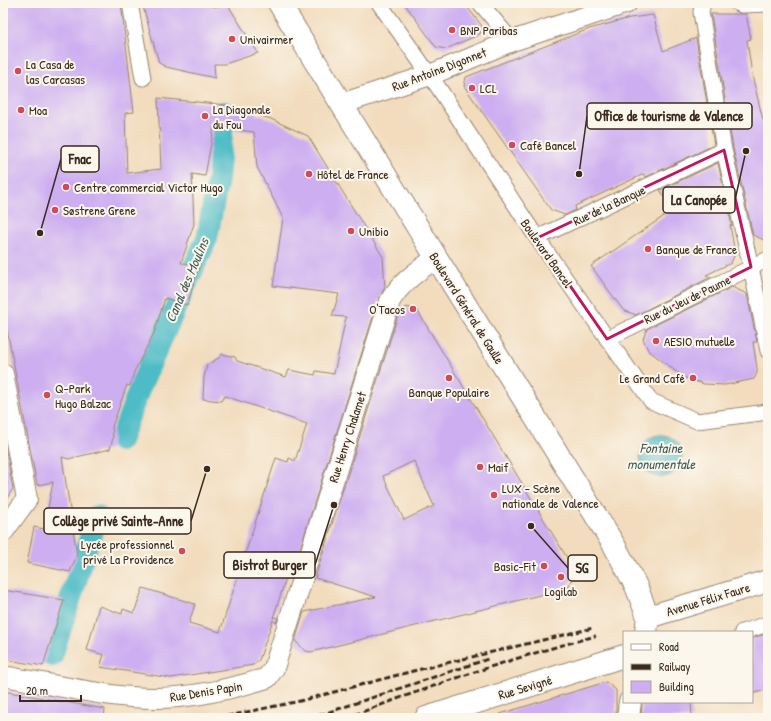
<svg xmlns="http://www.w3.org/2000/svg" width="771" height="721" font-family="'Patrick Hand',sans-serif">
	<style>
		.water { fill: #4ebcc6; stroke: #447372 }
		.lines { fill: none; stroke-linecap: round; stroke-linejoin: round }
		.canal { stroke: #4ebcc6; stroke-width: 22 }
		.building { fill: #cdaff1; fill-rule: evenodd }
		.pedestrian-casing { stroke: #96836e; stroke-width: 17 }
		.minor-casing { stroke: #96836e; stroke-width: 22 }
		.tertiary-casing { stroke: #96836e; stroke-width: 24 }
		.secondary-casing { stroke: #96836e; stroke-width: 24 }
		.primary-casing { stroke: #96836e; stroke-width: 24 }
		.pedestrian { stroke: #fff; stroke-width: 15 }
		.minor { stroke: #fff; stroke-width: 20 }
		.tertiary { stroke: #fff; stroke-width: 22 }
		.secondary { stroke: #fff; stroke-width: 22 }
		.primary { stroke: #fff; stroke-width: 22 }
		.rail { stroke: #3b2a1e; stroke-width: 3; stroke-dasharray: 6 3; stroke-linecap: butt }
		.marked { fill: none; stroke: #c2185b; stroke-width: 3; stroke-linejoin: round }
		.poi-dot { fill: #d1495b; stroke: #fbf7ec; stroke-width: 1.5 }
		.labels { text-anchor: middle; stroke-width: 4; stroke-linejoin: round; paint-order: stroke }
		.poi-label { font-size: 13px; fill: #3b2a1e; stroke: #fbf7ec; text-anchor: start }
		.street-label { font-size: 13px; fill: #3b2a1e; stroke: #fbf7ec }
		.water-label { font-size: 14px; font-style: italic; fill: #425d59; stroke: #fbf7ec }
		.leader { fill: none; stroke: #3b2a1e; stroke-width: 1.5 }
		.callout-dot { fill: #3b2a1e; stroke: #fbf7ec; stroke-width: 1.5 }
		.callout { fill: #fbf7ec; stroke: #3b2a1e; stroke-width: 1.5 }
		.callout-label { font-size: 14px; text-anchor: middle; font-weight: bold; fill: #3b2a1e }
	</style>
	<rect width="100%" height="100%" fill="#fbf7ec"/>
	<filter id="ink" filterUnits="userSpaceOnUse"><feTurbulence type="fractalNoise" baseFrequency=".025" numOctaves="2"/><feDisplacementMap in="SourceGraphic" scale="8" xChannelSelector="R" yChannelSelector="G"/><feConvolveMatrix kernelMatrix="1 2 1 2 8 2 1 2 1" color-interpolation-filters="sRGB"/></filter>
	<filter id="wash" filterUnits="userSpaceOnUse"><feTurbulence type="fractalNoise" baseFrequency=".012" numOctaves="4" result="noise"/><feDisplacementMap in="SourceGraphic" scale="16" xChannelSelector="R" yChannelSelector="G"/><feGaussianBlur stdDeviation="0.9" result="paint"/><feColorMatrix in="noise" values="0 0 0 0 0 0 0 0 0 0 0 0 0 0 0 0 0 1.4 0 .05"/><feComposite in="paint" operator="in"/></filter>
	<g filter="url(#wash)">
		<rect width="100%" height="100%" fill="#f2dcbd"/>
		<!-- water -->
		<path class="water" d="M640 456a21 21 0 1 1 42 0a21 21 0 1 1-42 0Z"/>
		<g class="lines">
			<!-- canal -->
			<path class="canal" d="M 120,441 L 140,387 L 207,238 L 218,179 L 224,112
				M 52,656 L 97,516"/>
		</g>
		<g id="blocks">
			<!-- building -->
			<path class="building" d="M 3,3 L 121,3 L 134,112 L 125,113 L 127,173 L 161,169 L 158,98 L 226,105 L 271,119 L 308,136 L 383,257 L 385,287 L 379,298 L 293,571 L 289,569 L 273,618 L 278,617 L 276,623 L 273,620 L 259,660 L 253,665 L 171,678 L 100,667 L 104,655 L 87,650 L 99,606 L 122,614 L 123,609 L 134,613 L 143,588 L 195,604 L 189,623 L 220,632 L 276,458 L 288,462 L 289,458 L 295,461 L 307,424 L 225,396 L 221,401 L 203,399 L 204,377 L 207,365 L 220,357 L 222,354 L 235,357 L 237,361 L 286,377 L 289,370 L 315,375 L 316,371 L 334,374 L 346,317 L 332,316 L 339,294 L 273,286 L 283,218 L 257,167 L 254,132 L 214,127 L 205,176 L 192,174 L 194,224 L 181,263 L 200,264 L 187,305 L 165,298 L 154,333 L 134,372 L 130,386 L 127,385 L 112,427 L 113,438 L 110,449 L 68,459 L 62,457 L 77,555 L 70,572 L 27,563 L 34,527 L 44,529 L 53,482 L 37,485 L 3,309 Z
				M 142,3 L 213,3 L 213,7 L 228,5 L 258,53 L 225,64 L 214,64 L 215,78 L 166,67 L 159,63 Z
				M 404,3 L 464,3 L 482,26 L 480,34 L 446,49 L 436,47 Z
				M 711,14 L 746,14 L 751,39 L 747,40 L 752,75 L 763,120 L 768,119 L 768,242 L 753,235 L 733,148 Z
				M 653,15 L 663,51 L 696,38 L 714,145 L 646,177 L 644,174 L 575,206 L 576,210 L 565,215 L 551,210 L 464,86 L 466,77 L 589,29 L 630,18 Z
				M 718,163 L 732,226 L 730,225 L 735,254 L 731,263 L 706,275 L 711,277 L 636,315 L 623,310 L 591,266 L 673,210 L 660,190 Z
				M 732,287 L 747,294 L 757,342 L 753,342 L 757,368 L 757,373 L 754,379 L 725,385 L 704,384 L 683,377 L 648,350 L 643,339 L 647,329 Z
				M 407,307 L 417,310 L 575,571 L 568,588 L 311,652 L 306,651 L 295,641 L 304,612 L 376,597 L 315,578 L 399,312 ZM 414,461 L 434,506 L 404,520 L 383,476 Z
				M 3,435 L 13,489 L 3,504 Z
				M 3,590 L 64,600 L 43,666 L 3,659 Z
				M 768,633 L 768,689 L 752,694 L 752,638 Z
				M 606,682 L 616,690 L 616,718 L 501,718 L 500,714 Z
				M 3,691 L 105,709 L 104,718 L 3,718 Z
				M 642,702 L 691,702 L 692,718 L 641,718 Z"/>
		</g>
	</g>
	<g filter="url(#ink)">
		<use href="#blocks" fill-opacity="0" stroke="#96836e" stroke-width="1"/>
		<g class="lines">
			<!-- pedestrian casing -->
			<g class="pedestrian-casing">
				<path id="pedestrian" d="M 130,3 L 143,78
					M 379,3 L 438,87 L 537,238 L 651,401 L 697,421 L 768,412
					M 480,3 L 512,41
					M 703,3 L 701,12 L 724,150 L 751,267 L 768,351
					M 737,3 L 742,5 L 768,4
					M 537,238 L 724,150
					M 607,339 L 768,259
					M 742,632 L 768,624"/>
			</g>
			<!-- minor casing -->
			<g class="minor-casing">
				<path id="minor" d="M 341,104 L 430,75 L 512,41 L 627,3
					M 3,374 L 27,499 L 3,532
					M 3,676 C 53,684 106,698 156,698 C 194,698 231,689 267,678 L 274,668 L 390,301 C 401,282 418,271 436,258"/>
			</g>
			<!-- tertiary casing -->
			<g class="tertiary-casing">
				<path id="tertiary" d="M 426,718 L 624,656"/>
			</g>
			<!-- secondary casing -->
			<g class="secondary-casing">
				<path id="secondary" d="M 646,632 L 648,617
					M 628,718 L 630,702"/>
			</g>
			<!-- primary casing -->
			<g class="primary-casing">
				<path id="primary" d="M 279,3 L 614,545 L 636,586 L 648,617 L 768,581"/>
			</g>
			<!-- pedestrian -->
			<use href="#pedestrian" class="pedestrian"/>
			<!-- minor -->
			<use href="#minor" class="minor"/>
			<!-- tertiary -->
			<use href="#tertiary" class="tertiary"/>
			<!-- secondary -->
			<use href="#secondary" class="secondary"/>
			<!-- primary -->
			<use href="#primary" class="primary"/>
			<!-- rail -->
			<path class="rail" d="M 218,718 L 300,701 L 413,671 L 593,628
				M 311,718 L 488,659
				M 346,718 C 428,687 511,658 596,636"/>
		</g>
	</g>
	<!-- marked area -->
	<path class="marked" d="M 724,150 L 751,267 L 607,339 L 537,238 Z"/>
	<!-- markers -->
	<g class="poi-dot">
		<circle cx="452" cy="30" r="4"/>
		<circle cx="232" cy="39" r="4"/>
		<circle cx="18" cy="71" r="4"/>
		<circle cx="472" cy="88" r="4"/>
		<circle cx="21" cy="110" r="4"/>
		<circle cx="205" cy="116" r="4"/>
		<circle cx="512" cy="145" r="4"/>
		<circle cx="309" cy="174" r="4"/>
		<circle cx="66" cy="187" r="4"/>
		<circle cx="55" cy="210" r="4"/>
		<circle cx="351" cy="231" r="4"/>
		<circle cx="648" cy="249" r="4"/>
		<circle cx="413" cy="309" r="4"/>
		<circle cx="656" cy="341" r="4"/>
		<circle cx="449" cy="378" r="4"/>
		<circle cx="693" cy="378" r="4"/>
		<circle cx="47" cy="395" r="4"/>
		<circle cx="480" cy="467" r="4"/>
		<circle cx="494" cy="495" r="4"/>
		<circle cx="182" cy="551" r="4"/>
		<circle cx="544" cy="566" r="4"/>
		<circle cx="561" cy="577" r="4"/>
	</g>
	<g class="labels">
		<!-- poi labels -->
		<g class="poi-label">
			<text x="460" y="35">BNP Paribas</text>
			<text x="240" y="44">Univairmer</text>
			<text x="26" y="69">La Casa de<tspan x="26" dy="15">las Carcasas</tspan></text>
			<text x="480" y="93">LCL</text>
			<text x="213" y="114">La Diagonale<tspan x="213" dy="15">du Fou</tspan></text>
			<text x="29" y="115">Moa</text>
			<text x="520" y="150">Café Bancel</text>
			<text x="317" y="179">Hôtel de France</text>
			<text x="74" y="192">Centre commercial Victor Hugo</text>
			<text x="63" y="215">Søstrene Grene</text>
			<text x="359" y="236">Unibio</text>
			<text x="656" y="254">Banque de France</text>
			<text x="405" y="314" text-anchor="end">O'Tacos</text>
			<text x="664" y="346">AESIO mutuelle</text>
			<text x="685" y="383" text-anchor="end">Le Grand Café</text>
			<text x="55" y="393">Q-Park<tspan x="55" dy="15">Hugo Balzac</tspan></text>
			<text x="449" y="397" text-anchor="middle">Banque Populaire</text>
			<text x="488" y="472">Maif</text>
			<text x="502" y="493">LUX - Scène<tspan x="502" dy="15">nationale de Valence</tspan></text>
			<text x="174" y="549" text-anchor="end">Lycée professionnel<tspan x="174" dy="15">privé La Providence</tspan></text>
			<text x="536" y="571" text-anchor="end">Basic-Fit</text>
			<text x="561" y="596" text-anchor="middle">Logilab</text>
		</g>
		<!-- street labels -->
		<g class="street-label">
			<text transform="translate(439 69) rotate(-21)" y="5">Rue Antoine Digonnet</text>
			<text transform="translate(609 205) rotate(-25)" y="5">Rue de la Banque</text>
			<text transform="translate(547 253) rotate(55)" y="5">Boulevard Bancel</text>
			<text transform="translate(687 299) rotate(-26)" y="5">Rue du Jeu de Paume</text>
			<text transform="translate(467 308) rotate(58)" y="5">Boulevard Général de Gaulle</text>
			<text transform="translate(347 437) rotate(-72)" y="5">Rue Henry Chalamet</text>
			<text transform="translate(708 599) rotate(-17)" y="5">Avenue Félix Faure</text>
			<text transform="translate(525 687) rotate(-17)" y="5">Rue Sevigné</text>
			<text transform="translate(206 691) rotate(-9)" y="5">Rue Denis Papin</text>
		</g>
		<!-- water labels -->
		<g class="water-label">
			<text transform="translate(187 280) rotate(-67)" y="5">Canal des Moulins</text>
			<text x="661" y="453">Fontaine<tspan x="661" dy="16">monumentale</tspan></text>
		</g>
	</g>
	<!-- callouts -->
	<path class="leader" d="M579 174L587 116M40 233L61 159M746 151L735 200M207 469L191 521M334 505L315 565M531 526L568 568"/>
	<g class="callout-dot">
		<circle cx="579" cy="174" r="4"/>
		<circle cx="40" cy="233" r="4"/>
		<circle cx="746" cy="151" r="4"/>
		<circle cx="207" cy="469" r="4"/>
		<circle cx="334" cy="505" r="4"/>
		<circle cx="531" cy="526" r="4"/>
	</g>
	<g class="callout">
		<rect x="587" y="103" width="165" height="26" rx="4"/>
		<rect x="61" y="146" width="38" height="26" rx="4"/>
		<rect x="663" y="187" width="72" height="26" rx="4"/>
		<rect x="44" y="508" width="147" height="26" rx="4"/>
		<rect x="224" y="552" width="91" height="26" rx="4"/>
		<rect x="568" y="555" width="29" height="26" rx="4"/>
	</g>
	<g class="callout-label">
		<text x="669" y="121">Office de tourisme de Valence</text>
		<text x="80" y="164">Fnac</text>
		<text x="699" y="205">La Canopée</text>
		<text x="118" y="526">Collège privé Sainte-Anne</text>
		<text x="270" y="570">Bistrot Burger</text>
		<text x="582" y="573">SG</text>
	</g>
	<!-- margin -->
	<rect width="771" height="721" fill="none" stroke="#fbf7ec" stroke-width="16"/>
	<!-- legend -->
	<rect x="623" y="631" width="130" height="72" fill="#fbf7ec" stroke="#aea59a"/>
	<rect x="631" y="644" width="20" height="6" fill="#ffffff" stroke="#aea59a"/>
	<text x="659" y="651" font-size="12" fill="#3b2a1e">Road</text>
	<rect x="631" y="664" width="20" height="6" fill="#3b2a1e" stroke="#aea59a"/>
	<text x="659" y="671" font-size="12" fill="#3b2a1e">Railway</text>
	<rect x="631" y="681" width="20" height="12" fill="#cdaff1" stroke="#aea59a"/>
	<text x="659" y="691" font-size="12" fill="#3b2a1e">Building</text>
	<!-- scale -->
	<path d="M20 695v6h61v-6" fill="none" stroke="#3b2a1e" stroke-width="2"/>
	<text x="26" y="695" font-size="12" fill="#3b2a1e" stroke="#fbf7ec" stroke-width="3" paint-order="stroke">20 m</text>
</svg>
